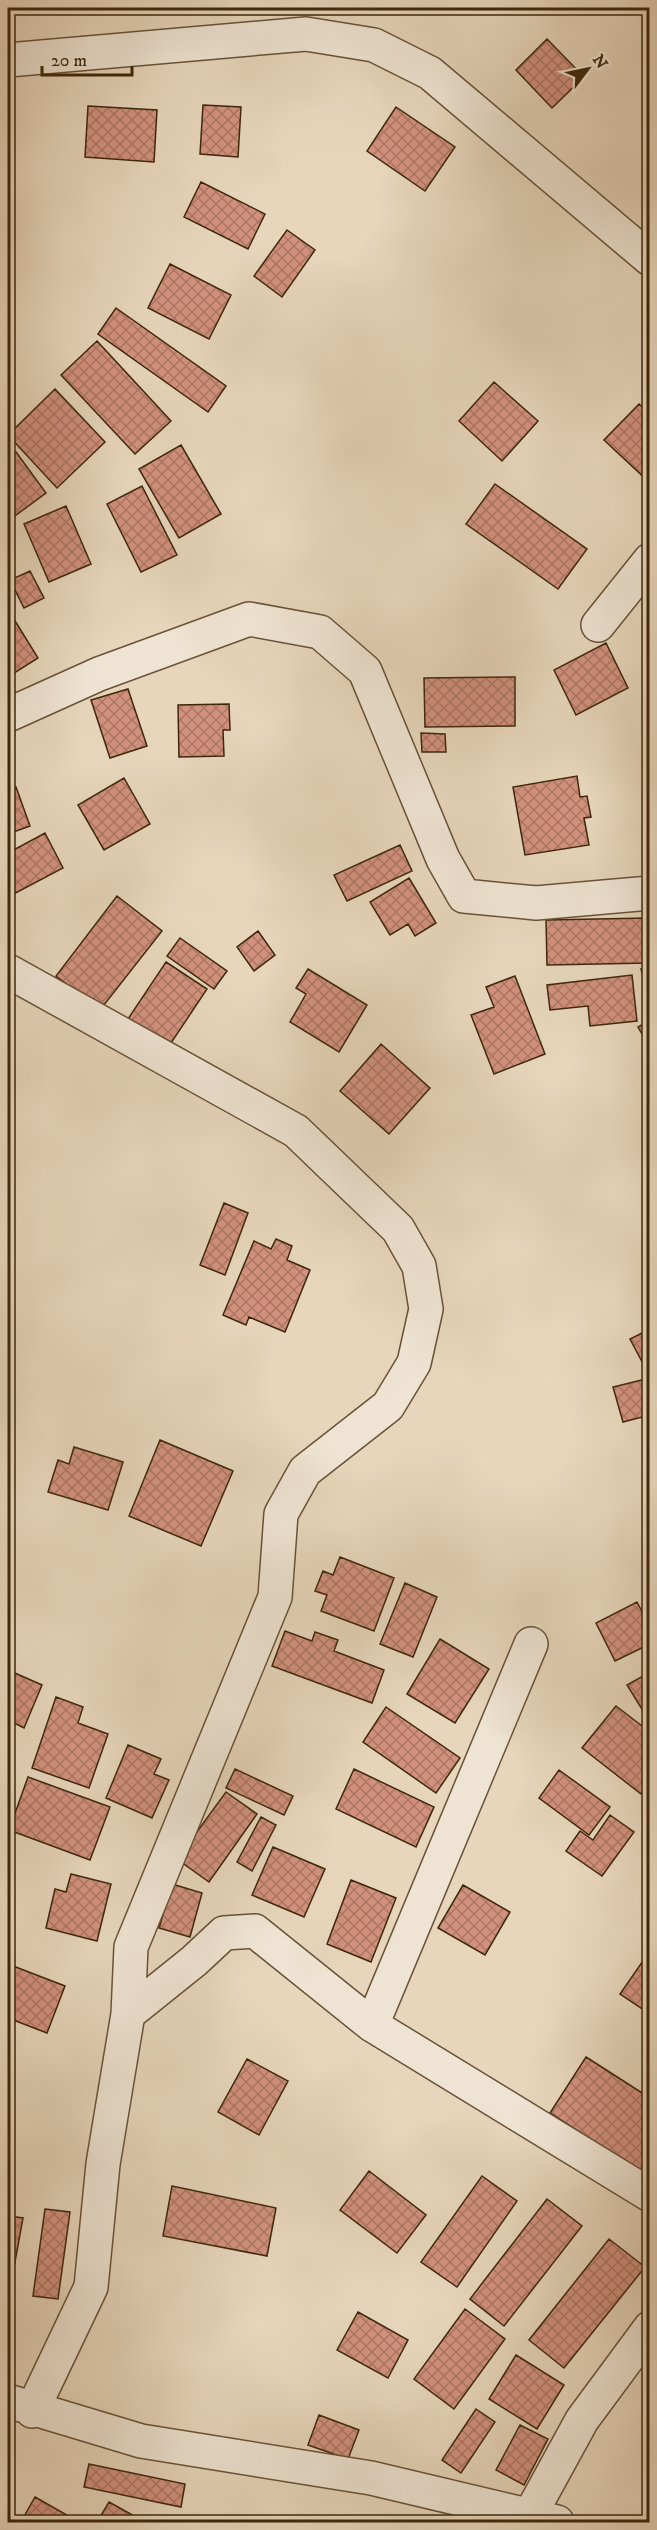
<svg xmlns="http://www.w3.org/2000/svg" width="657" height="2530" font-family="'IM FELL DW Pica',serif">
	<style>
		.building { fill: url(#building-cross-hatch); stroke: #3d270b; stroke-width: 1.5 }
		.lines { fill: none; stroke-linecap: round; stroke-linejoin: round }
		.minor-casing { stroke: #685337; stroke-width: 36 }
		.minor { stroke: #efe4d3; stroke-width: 33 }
	</style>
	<defs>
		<pattern id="building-cross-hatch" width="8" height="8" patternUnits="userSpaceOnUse" patternTransform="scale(1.5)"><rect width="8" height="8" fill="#d2917e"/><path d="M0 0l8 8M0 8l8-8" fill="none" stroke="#ac7665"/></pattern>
	</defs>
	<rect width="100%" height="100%" fill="#e7d6bc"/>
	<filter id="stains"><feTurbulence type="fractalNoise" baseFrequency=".00333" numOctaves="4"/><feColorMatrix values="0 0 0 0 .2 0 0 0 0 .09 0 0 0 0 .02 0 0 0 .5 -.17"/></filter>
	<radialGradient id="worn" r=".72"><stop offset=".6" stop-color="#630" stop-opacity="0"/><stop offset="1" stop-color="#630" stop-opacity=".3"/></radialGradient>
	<!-- building -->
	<path class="building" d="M 547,39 L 584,77 L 552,108 L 516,70 Z
		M 203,105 L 241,107 L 238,157 L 200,154 Z
		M 88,106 L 157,110 L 154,162 L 85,157 Z
		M 396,107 L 455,147 L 425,191 L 367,151 Z
		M 201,182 L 265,214 L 248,249 L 184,217 Z
		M 287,230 L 315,250 L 282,297 L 254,276 Z
		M 170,264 L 231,295 L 209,339 L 148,308 Z
		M 116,308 L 226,386 L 208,412 L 98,334 Z
		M 97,341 L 171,421 L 135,454 L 61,375 Z
		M 494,382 L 538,421 L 502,461 L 459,421 Z
		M 55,389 L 105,442 L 57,488 L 8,435 Z
		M 639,404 L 650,414 L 650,483 L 604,440 Z
		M 181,445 L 221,514 L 179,538 L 139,469 Z
		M 16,452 L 46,493 L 8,521 L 8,458 Z
		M 495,484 L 587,549 L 558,589 L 466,524 Z
		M 142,486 L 177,555 L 141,572 L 107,504 Z
		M 66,506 L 91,564 L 49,582 L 24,524 Z
		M 30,571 L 44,598 L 24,608 L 10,580 Z
		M 12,616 L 38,658 L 8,677 L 8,619 Z
		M 606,643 L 628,688 L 576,715 L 554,670 Z
		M 515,677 L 515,726 L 425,727 L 424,678 Z
		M 128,689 L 147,746 L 110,758 L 91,700 Z
		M 229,704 L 230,730 L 223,730 L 224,756 L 179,757 L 178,705 Z
		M 421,733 L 445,734 L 446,752 L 422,752 Z
		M 577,776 L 580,797 L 587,796 L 591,817 L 584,818 L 589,845 L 525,855 L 513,787 Z
		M 124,778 L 150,824 L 104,850 L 78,805 Z
		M 16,787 L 30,826 L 8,834 L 8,790 Z
		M 45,833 L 63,868 L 8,897 L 8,853 Z
		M 400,845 L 412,871 L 347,901 L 334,875 Z
		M 409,878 L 436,923 L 415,936 L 408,924 L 390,935 L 370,902 Z
		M 117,896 L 162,931 L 100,1010 L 56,976 Z
		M 648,918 L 649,963 L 547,965 L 546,920 Z
		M 258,931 L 275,955 L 254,971 L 237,947 Z
		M 180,938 L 227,971 L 214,989 L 167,956 Z
		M 166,962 L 207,989 L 163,1055 L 122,1028 Z
		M 650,968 L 650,1005 L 641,969 Z
		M 308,969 L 367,1005 L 339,1052 L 290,1022 L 306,994 L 296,988 Z
		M 632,975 L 637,1021 L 590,1026 L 588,1006 L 550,1010 L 547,985 Z
		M 515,976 L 545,1054 L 494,1074 L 471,1015 L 494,1007 L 486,987 Z
		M 650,1020 L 650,1048 L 638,1027 Z
		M 381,1044 L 430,1088 L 389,1134 L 340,1091 Z
		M 224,1203 L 248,1213 L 225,1275 L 200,1265 Z
		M 276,1239 L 292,1246 L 287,1260 L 310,1270 L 285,1332 L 249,1317 L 246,1325 L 223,1315 L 254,1241 L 271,1249 Z
		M 650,1329 L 650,1370 L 647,1371 L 630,1339 Z
		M 650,1378 L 650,1415 L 623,1422 L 613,1387 Z
		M 160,1440 L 233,1471 L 201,1546 L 129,1516 Z
		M 74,1447 L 123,1462 L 108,1510 L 48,1492 L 58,1460 L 69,1464 Z
		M 340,1557 L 394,1578 L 374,1631 L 321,1611 L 327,1595 L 315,1591 L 323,1571 L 333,1575 Z
		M 405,1583 L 437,1597 L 413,1657 L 380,1644 Z
		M 637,1602 L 650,1627 L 650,1644 L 615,1661 L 596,1623 Z
		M 285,1631 L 312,1641 L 315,1632 L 338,1640 L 334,1651 L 384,1670 L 372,1703 L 272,1666 Z
		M 440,1639 L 489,1669 L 455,1723 L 407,1694 Z
		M 8,1670 L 42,1685 L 24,1728 L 8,1720 Z
		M 650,1672 L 650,1722 L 627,1685 Z
		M 56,1697 L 83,1707 L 78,1723 L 108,1734 L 89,1788 L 32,1768 Z
		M 616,1706 L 650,1732 L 650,1783 L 641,1794 L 582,1748 Z
		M 386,1707 L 460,1758 L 436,1793 L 363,1742 Z
		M 128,1745 L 161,1759 L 154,1774 L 169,1780 L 152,1818 L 106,1798 Z
		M 235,1769 L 293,1796 L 284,1815 L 226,1788 Z
		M 354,1769 L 434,1807 L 416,1847 L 336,1809 Z
		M 559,1770 L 610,1807 L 589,1835 L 539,1798 Z
		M 28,1777 L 110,1807 L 90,1860 L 9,1830 Z
		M 226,1792 L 257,1814 L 209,1882 L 177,1859 Z
		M 610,1815 L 634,1832 L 602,1876 L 566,1851 L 580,1831 L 593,1840 Z
		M 261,1817 L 276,1825 L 252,1871 L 237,1862 Z
		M 273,1847 L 325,1869 L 304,1917 L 252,1895 Z
		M 71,1874 L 111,1884 L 97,1941 L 46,1928 L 55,1889 L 66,1892 Z
		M 351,1880 L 396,1898 L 371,1962 L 327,1944 Z
		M 172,1884 L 202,1893 L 190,1937 L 159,1928 Z
		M 463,1885 L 510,1912 L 485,1955 L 438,1928 Z
		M 645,1958 L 650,1961 L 650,2014 L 620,1994 Z
		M 8,1964 L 65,1986 L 47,2033 L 8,2018 Z
		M 586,2057 L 650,2098 L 650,2162 L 643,2173 L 550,2113 Z
		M 247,2059 L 288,2081 L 259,2135 L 218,2112 Z
		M 369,2171 L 426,2215 L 397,2253 L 340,2210 Z
		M 482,2176 L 517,2201 L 457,2287 L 421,2262 Z
		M 172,2186 L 276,2208 L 267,2256 L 163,2236 Z
		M 547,2199 L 582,2226 L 504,2326 L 470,2299 Z
		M 45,2209 L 70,2212 L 58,2299 L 33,2296 Z
		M 8,2216 L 23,2218 L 11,2284 L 8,2284 Z
		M 609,2239 L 645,2267 L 564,2368 L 529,2340 Z
		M 465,2309 L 505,2339 L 454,2409 L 414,2379 Z
		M 358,2312 L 408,2340 L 388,2378 L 337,2350 Z
		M 516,2355 L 564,2385 L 537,2429 L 489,2399 Z
		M 476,2409 L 495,2422 L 461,2473 L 442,2460 Z
		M 319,2415 L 359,2430 L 348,2459 L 308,2445 Z
		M 520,2425 L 548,2439 L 524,2485 L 496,2470 Z
		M 89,2464 L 185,2484 L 181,2507 L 84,2487 Z
		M 35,2497 L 79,2522 L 21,2522 Z
		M 109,2502 L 145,2522 L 97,2522 Z"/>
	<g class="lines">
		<!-- minor casing -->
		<g class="minor-casing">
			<path id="minor" d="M 8,60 L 306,34 L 374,45 L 430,73 L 650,259
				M 598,625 L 650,560
				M 8,715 L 99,674 L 249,619 L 320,632 L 365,671 L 443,859 L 464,896 L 536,903 L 650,893
				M 8,971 L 296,1131 L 398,1229 L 419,1266 L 426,1309 L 414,1363 L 388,1406 L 305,1471 L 281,1514 L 275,1597 L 131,1947 L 128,2014 L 103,2164 L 91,2287 L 32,2411
				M 128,2014 L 194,1961 L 224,1933 L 255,1931 L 372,2025 L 650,2195
				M 372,2025 L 531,1644
				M 8,2401 L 141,2441 L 371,2478 L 557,2522
				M 530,2515 L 582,2420 L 650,2328"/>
		</g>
		<!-- minor -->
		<use href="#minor" class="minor"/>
	</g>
	<!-- margin -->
	<rect width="657" height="2530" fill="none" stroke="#e7d6bc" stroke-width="30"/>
	<rect x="9" y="9" width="639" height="2512" fill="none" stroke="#3d270b" stroke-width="3"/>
	<rect x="15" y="15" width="627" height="2500" fill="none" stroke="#3d270b" stroke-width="1.5"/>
	<!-- north arrow -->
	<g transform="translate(588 69) rotate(58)" stroke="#efe4d3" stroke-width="4.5" paint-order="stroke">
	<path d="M0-4.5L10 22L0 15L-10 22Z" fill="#3d270b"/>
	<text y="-9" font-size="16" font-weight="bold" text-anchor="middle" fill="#3d270b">N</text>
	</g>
	<!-- scale -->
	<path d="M42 66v9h90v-9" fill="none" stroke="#3d270b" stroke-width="3"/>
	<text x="51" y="66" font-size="18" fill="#3d270b" stroke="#efe4d3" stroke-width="4.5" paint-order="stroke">20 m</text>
	<rect width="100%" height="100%" filter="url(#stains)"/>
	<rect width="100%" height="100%" fill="url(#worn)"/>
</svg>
